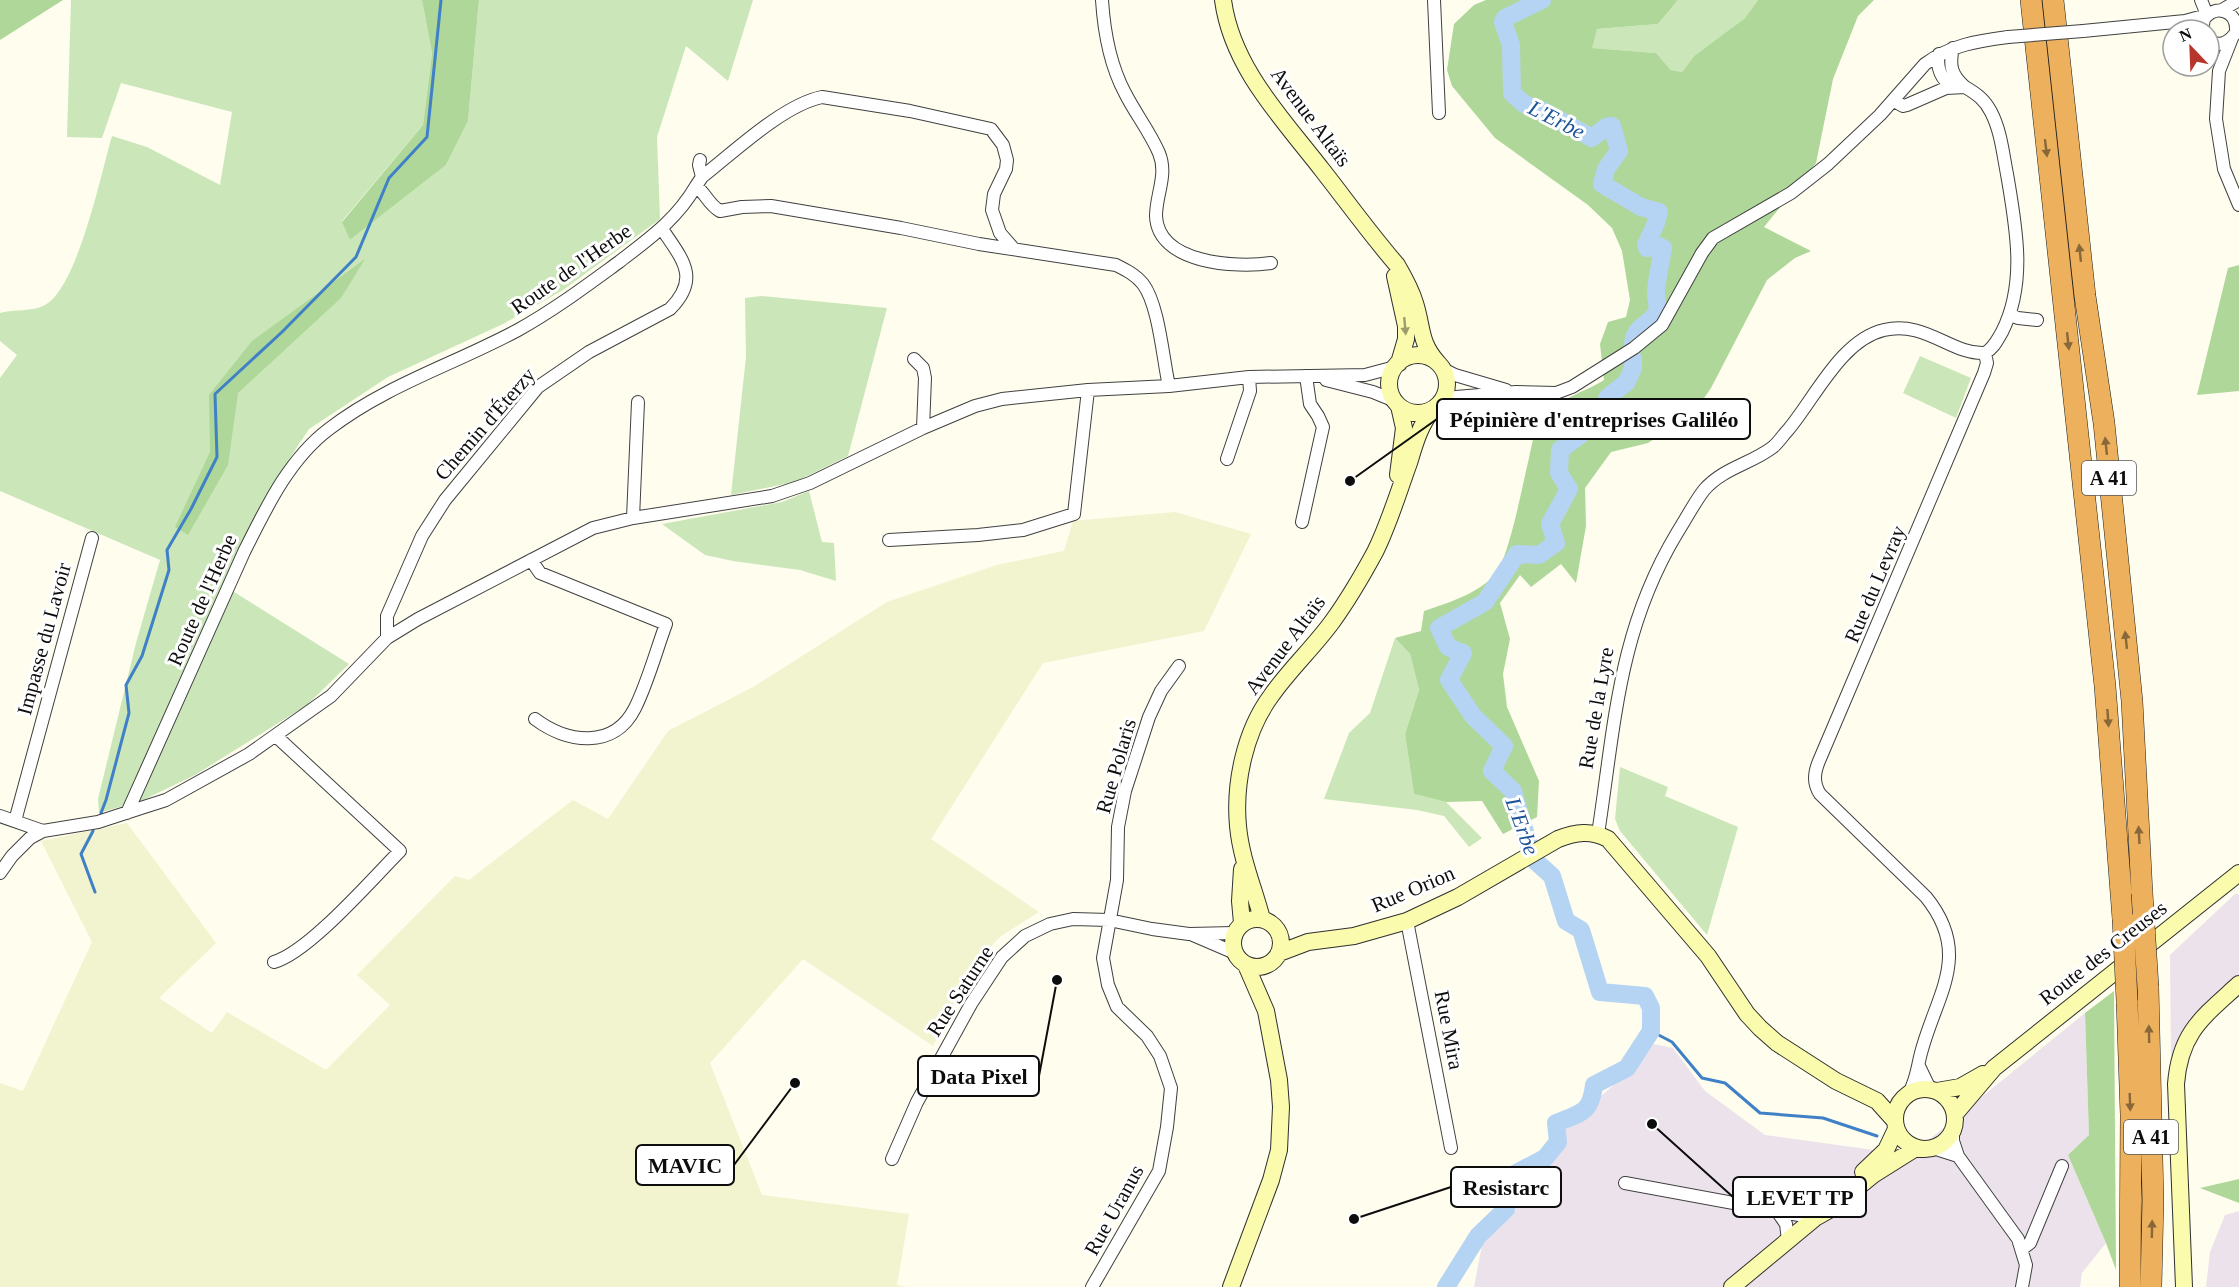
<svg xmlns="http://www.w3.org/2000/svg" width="2239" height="1287" font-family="'Times New Roman',serif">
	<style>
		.industrial { fill: #ece2eb }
		.farmland { fill: #f2f3cf }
		.green { fill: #cbe7b9 }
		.forest { fill: #aed799 }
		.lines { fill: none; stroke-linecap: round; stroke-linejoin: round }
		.stream { stroke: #3f80c7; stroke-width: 3 }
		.river { stroke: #b5d4f3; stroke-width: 18 }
		.street-casing { stroke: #404040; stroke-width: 14 }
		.secondary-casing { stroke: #2f2f2f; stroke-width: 18 }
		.highway-casing { stroke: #1e1e1e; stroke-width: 22 }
		.street { stroke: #fff; stroke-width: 12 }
		.secondary { stroke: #fafbac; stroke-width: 16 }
		.highway { stroke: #edb05d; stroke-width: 21 }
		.street-bridge-casing { stroke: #404040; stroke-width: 14; stroke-linecap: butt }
		.highway-bridge-casing { stroke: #1e1e1e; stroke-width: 22; stroke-linecap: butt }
		.street-bridge { stroke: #fff; stroke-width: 12 }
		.highway-bridge { stroke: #edb05d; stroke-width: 21 }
		.oneway { fill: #886739 }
		.oneway2 { fill: #9b9c6c }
		.labels { text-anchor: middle; stroke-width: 6; stroke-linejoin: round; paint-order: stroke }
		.shield { fill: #fff; stroke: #565656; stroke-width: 1.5 }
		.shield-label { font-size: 20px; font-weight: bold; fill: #0d0d0d }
		.street-label { font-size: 21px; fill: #0d0d0d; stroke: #fff }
		.water-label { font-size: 22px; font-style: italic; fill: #1c5399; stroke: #fff }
		.leader { fill: none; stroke: #0d0d0d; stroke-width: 2 }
		.callout-dot { fill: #0d0d0d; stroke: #fff; stroke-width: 2 }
		.callout { fill: #fff; stroke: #0d0d0d; stroke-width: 2 }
		.callout-label { font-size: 22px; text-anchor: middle; font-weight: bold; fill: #0d0d0d }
	</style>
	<rect width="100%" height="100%" fill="#fefdee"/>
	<!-- industrial -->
	<path class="industrial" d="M 2236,893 L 2239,895 L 2239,975 L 2195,1013 L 2171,1057 L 2170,955 Z
		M 2085,1013 L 2089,1135 L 2068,1155 L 2106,1243 L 2082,1273 L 2080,1287 L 1474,1287 L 1483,1240 L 1511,1210 L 1513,1184 L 1543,1169 L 1558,1153 L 1566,1127 L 1633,1068 L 1654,1044 L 1673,1048 L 1705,1091 L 1765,1135 L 1910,1155 Z
		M 2239,1211 L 2239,1287 L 2206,1287 L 2210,1252 L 2225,1215 Z"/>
	<!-- farmland -->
	<path class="farmland" d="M 1175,512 L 1251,534 L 1204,631 L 1043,663 L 931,839 L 1039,912 L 1001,936 L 977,961 L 933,1046 L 803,959 L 710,1063 L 762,1195 L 909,1214 L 897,1285 L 907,1287 L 0,1287 L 0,1083 L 23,1091 L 92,942 L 41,841 L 127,823 L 216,943 L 159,998 L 212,1033 L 227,1012 L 326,1070 L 390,1005 L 357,975 L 455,876 L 469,880 L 573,800 L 608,819 L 668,731 L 755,686 L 887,602 L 997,565 L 1064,551 L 1073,521 Z"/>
	<!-- green -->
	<path class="green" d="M 71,0 L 422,0 L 432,53 L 423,125 L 342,221 L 350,240 L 446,165 L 468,121 L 479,0 L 753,0 L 728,81 L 686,46 L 657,137 L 660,219 L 563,290 L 503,324 L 388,377 L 309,429 L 282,470 L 223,585 L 349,664 L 307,705 L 195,775 L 143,800 L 99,813 L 98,799 L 136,643 L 160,560 L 0,491 L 0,378 L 17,355 L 0,341 L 0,313 C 14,309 32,312 45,305 C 78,287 101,173 112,136 L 147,147 L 220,185 L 232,112 L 121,83 L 102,138 L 67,137 Z
		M 1678,0 L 1758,0 L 1745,18 L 1694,56 L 1682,72 L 1671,70 L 1656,53 L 1591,48 L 1597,29 L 1658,24 Z
		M 761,296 L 887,308 L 848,456 L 795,482 L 731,495 L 746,357 L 745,298 Z
		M 1920,356 L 1971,378 L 1956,418 L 1903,393 Z
		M 809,491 L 822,542 L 834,543 L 836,581 L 800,570 L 733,561 L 705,555 L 662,524 L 782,502 Z
		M 1395,638 L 1410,654 L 1419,690 L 1405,734 L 1414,794 L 1446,802 L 1482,838 L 1469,847 L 1444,816 L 1417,810 L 1324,799 L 1349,733 L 1370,713 Z
		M 1620,767 L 1668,787 L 1665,796 L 1738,827 L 1707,935 L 1620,831 L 1615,819 Z"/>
	<!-- forest -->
	<path class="forest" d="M 0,0 L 63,0 L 0,40 Z
		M 422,0 L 479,0 L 468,121 L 446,165 L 350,240 L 342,222 L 423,125 L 432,53 Z
		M 1486,0 L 1678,0 L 1658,24 L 1597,29 L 1592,48 L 1656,53 L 1671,70 L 1682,72 L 1694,56 L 1745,18 L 1758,0 L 1874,0 L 1858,16 L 1833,79 L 1816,163 L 1764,227 L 1811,251 L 1795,258 L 1767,280 L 1711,388 L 1693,414 L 1648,443 L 1611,452 L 1585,488 L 1586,526 L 1576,583 L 1561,564 L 1531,587 L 1520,575 L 1500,603 L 1510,639 L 1503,674 L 1507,707 L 1539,781 L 1537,817 L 1503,834 L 1482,801 L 1446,802 L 1414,794 L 1405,734 L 1419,690 L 1410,654 L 1395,638 L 1421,631 L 1424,611 C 1448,603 1476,594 1494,576 C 1509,560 1523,482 1529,458 C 1532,445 1535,424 1545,415 C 1560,398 1585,392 1604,380 L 1600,344 L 1608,322 L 1626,317 L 1630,300 L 1622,251 L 1612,228 L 1588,205 L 1495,138 L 1452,86 L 1447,70 L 1454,24 L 1474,5 Z
		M 365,259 L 341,298 L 238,393 L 228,465 L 188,535 L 175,527 L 210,452 L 209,395 L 252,341 Z
		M 2239,265 L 2239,391 L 2197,395 L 2228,268 Z
		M 2114,991 L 2116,1270 L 2106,1243 L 2068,1155 L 2089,1135 L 2085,1013 Z
		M 2239,1179 L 2239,1203 L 2200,1188 Z"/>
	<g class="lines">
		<!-- stream -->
		<path class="stream" d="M 101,813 L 106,800 L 129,713 L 126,685 L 142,656 L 169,570 L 167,550 L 191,509 L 217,457 L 215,394 L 282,332 L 356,257 L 389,178 L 427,137 L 441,0
			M 93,831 L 81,854 L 95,892
			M 1651,1031 L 1672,1042 L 1702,1078 L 1725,1083 L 1760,1113 L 1823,1118 L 1877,1136"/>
		<!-- river -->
		<path class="river" d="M 1542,0 L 1505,18 L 1503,22 L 1511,45 L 1512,93 L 1524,104 L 1541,110 L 1592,138 L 1606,127 L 1612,126 L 1619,151 L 1606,169 L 1602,184 L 1641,207 L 1659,212 L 1656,223 L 1646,245 L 1647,248 L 1659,246 L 1663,248 C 1661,262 1657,277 1656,291 C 1655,297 1659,305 1657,311 C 1653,323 1633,326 1633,345
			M 1446,1287 L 1478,1236 L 1506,1209 L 1507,1178 L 1545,1158 L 1558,1142 L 1556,1123 C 1581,1113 1591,1113 1594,1085 L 1627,1068 L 1651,1031 L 1651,1008 L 1645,996 L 1600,992 L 1581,930 L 1566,921 L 1552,876 L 1533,859 L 1513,791 L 1492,771 L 1504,746 L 1473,716 L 1449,680 L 1463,653 L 1448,647 L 1439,628 L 1485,602 L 1517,554 L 1539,555 L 1556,543 L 1550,524 L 1569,489 L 1559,473 L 1560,450 L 1595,424 L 1608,397 L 1627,382 L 1633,368 L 1633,359"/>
		<!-- street casing -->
		<g class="street-casing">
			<path id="street" d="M 1102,0 C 1104,31 1110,65 1125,93 C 1135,113 1150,132 1159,153 C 1168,175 1156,194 1156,216 C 1158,264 1236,268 1271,263
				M 1434,0 L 1439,113
				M 2222,10 L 2239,0
				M 2202,30 L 2204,19 C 2215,4 2236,10 2236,29
				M 2083,31 L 2185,21 L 2207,15 L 2201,0
				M 2232,38 L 2219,71 L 2216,119 L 2224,169 L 2239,205
				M 2209,41 C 2219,46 2227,44 2234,35
				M 1953,48 C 1949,65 1951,75 1965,87
				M 1939,54 C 1936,67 1941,81 1954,87
				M 1894,101 L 1903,106 L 1907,105 L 1946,88 L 1965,87 C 1977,94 1985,100 1991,112 C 2001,131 2003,154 2007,174 C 2016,227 2027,283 2002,332 C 1997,340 1994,348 1985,353 L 1987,363 L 1984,373 L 1819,761 C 1814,773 1813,783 1820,794 L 1926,897 C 1973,955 1936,995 1921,1053 C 1917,1068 1917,1078 1909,1093
				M 700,160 L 699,165 L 702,177
				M 696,186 L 702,177 C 734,152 783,105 822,97 L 910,111 L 991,129 L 1003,145 L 1007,160 L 1006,169 L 994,194 L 992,210 L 1000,233 L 1013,248
				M 2011,315 L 2018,318 L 2037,320
				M 914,359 L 923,368 L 925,378 L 923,428
				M 1443,369 L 1455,375 L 1506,390
				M 1326,380 L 1373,392 L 1395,401
				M 1441,402 L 1456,397 L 1516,392 L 1556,393 L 1572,387 L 1634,348 L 1662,325 L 1702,253 L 1713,238 L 1791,193 L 1828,164 L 1880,115 L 1925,64 C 1951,45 1977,41 2008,37
				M 1227,459 L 1250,391 L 1249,377
				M 633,518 L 638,402
				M 1302,522 L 1323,427 L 1318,416 L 1310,404 L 1306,376
				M 889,540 L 978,535 L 1023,530 L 1074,514 L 1088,390
				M 531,560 L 540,573 L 666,624 C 656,651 648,682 635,708 C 614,750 567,743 535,719
				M 387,638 L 387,616 L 422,536 L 445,500 L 538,387 L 589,352 L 670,309 C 701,278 682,259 662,229
				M 127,813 L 244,552 C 266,508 289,459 329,429 C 386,385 455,364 518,330 C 554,310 586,286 619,262 C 650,238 676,220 696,186 C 706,194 709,205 720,211 L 742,207 L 771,206 L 901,228 L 979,244 L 1116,265 C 1126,270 1136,275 1143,284 C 1159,305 1163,360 1169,386
				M 0,816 L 43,831
				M 15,821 L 92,538
				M 1598,834 C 1615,724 1618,631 1677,533 C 1686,519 1694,503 1704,490 C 1723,468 1751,464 1773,447 C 1779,442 1783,435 1788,430 C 1815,398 1841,340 1884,330 C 1925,320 1952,355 1985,353
				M 0,873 L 12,856 L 30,838 L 43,831 L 98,822 L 144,807 L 166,800 L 249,754 L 331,696 L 387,638 L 418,619 L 593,528 L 633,518 L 772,496 L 810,483 L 923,428 L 975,406 L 1002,399 L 1088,390 L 1169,386 L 1249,377 L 1365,375 L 1395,367
				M 1407,921 L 1451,1148
				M 1193,935 L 1235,953
				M 274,962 C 309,952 372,879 400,851 L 277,737
				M 1919,1066 L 1930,1089
				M 1953,1131 L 1953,1141 L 1958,1156 L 2018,1239 L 2026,1265 L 2022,1287
				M 1933,1148 L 1958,1156
				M 892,1159 L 917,1102 L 971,1004 L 1002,957 L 1025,936 L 1050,924 L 1073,919 L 1109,920 L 1152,929 L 1189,934 L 1234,933
				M 1625,1183 L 1815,1218
				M 1777,1211 L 1786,1224 L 1788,1240
				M 2022,1249 L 2030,1243 L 2062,1166
				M 1092,1287 L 1159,1171 L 1167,1127 L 1171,1088 L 1160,1056 L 1147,1036 L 1117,1007 L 1108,985 L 1103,958 L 1117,880 L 1118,827 L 1125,791 L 1149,717 L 1161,691 L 1179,666"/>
		</g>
		<!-- secondary casing -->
		<g class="secondary-casing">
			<path id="secondary" d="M 1223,0 C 1232,68 1283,119 1323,171 C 1348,203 1371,235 1397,265 C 1404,277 1411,289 1415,303 C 1423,328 1419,342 1438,363
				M 1395,276 L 1406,326 L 1406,339 L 1399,363
				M1389 384a29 29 0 1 1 58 0a29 29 0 1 1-58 0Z
				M 1398,475 L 1404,428 L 1399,406
				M1233 943a24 24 0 1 1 48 0a24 24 0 1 1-48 0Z
				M 1262,919 C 1254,888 1241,859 1238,826 C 1234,783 1245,731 1271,696 C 1289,670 1313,648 1332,622 C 1348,600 1362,576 1375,552 C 1389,524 1398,493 1409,463 C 1415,443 1420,425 1433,409
				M 1242,923 L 1240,901 L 1242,869
				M 1279,953 L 1308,942 L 1354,936 L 1407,921 L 1458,897 L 1558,839 C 1576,832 1591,830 1608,839 L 1708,956 L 1747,1014 L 1760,1028 L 1777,1043 L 1836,1081 L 1877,1101 L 1894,1120
				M1895 1119a30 30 0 1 1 60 0a30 30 0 1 1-60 0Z
				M 1937,1091 L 1960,1087 L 1983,1074
				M 1955,1114 L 1994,1068 L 2239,873
				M 1863,1172 L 1886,1150 L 1896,1129
				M 1231,1287 L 1271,1180 L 1279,1150 L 1281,1107 L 1279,1080 L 1266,1011 L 1246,965
				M 1732,1287 L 1815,1218 L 1831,1209 L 1873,1175 L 1916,1148
				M 2184,1287 L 2176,1084 C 2180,1032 2203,1017 2239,984"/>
		</g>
		<!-- highway casing -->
		<g class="highway-casing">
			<path id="highway" d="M 2031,0 L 2105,686 L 2123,919
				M 2053,0 L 2085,296 L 2104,423 L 2132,701 L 2142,893
				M 2148,987 L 2153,1200 L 2151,1287
				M 2127,1001 L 2131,1115 L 2130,1287"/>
		</g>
		<!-- street -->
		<use href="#street" class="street"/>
		<!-- secondary -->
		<use href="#secondary" class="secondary"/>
		<!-- highway -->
		<use href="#highway" class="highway"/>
		<!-- street-bridge casing -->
		<g class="street-bridge-casing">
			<path id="street-bridge" d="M 2008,37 L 2083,31"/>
		</g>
		<!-- highway-bridge casing -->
		<g class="highway-bridge-casing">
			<path id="highway-bridge" d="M 2142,893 L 2148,987
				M 2123,919 L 2127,1001"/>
		</g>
		<!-- street-bridge -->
		<use href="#street-bridge" class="street-bridge"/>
		<!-- highway-bridge -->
		<use href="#highway-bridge" class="highway-bridge"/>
	</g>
	<!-- one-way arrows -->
	<defs><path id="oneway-solid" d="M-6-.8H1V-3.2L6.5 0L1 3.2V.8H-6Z" transform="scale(1.5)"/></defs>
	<g class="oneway">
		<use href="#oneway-solid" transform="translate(2046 148) rotate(83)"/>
		<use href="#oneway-solid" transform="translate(2080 253) rotate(-96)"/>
		<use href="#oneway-solid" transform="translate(2068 341) rotate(84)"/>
		<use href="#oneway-solid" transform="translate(2106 446) rotate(-96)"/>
		<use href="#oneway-solid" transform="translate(2126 640) rotate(-96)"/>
		<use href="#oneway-solid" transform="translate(2108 718) rotate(86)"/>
		<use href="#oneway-solid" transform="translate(2139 835) rotate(-93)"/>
		<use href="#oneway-solid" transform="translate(2149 1034) rotate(-91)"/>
		<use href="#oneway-solid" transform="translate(2130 1102) rotate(88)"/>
		<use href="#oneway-solid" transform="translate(2152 1229) rotate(-89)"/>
	</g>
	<use class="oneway2" href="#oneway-solid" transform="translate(1405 326) rotate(85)"/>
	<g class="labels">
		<!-- shield labels -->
		<g class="shield">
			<rect x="2082" y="461" width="54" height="34" rx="4.5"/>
			<rect x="2124" y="1120" width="54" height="34" rx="4.5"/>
		</g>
		<g class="shield-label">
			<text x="2109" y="485">A 41</text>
			<text x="2151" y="1144">A 41</text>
		</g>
		<!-- street labels -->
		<g class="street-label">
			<text transform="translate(1311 117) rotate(53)" y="7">Avenue Altaïs</text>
			<text transform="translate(571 269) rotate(-35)" y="7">Route de l'Herbe</text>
			<text transform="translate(485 424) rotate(-49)" y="7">Chemin d'Éterzy</text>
			<text transform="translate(1875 584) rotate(-67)" y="7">Rue du Levray</text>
			<text transform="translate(202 600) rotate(-66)" y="7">Route de l'Herbe</text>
			<text transform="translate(44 639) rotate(-75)" y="7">Impasse du Lavoir</text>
			<text transform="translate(1285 645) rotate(-53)" y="7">Avenue Altaïs</text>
			<text transform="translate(1596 708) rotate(-80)" y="7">Rue de la Lyre</text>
			<text transform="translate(1116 766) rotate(-74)" y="7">Rue Polaris</text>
			<text transform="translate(1413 889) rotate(-23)" y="7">Rue Orion</text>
			<text transform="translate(2103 953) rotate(-38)" y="7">Route des Creuses</text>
			<text transform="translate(960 991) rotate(-57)" y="7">Rue Saturne</text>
			<text transform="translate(1449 1030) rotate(79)" y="7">Rue Mira</text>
			<text transform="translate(1114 1210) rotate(-61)" y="7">Rue Uranus</text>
		</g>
		<!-- water labels -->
		<g class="water-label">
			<text transform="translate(1557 119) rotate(27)" y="8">L'Erbe</text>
			<text transform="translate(1523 826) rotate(70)" y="8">L'Erbe</text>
		</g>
	</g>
	<!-- callouts -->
	<path class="leader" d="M1350 481L1437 419M1057 980L1039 1076M795 1083L734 1165M1354 1219L1451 1187M1652 1124L1733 1197"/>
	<g class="callout-dot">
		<circle cx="1350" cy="481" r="6"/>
		<circle cx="1057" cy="980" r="6"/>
		<circle cx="795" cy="1083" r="6"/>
		<circle cx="1354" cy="1219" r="6"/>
		<circle cx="1652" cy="1124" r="6"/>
	</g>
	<g class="callout">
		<rect x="1437" y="399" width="313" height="40" rx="6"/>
		<rect x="918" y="1056" width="121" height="40" rx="6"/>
		<rect x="636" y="1145" width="98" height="40" rx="6"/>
		<rect x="1451" y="1167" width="110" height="40" rx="6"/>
		<rect x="1733" y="1177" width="133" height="40" rx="6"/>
	</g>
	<g class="callout-label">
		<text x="1594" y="427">Pépinière d'entreprises Galiléo</text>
		<text x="979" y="1084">Data Pixel</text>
		<text x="685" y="1173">MAVIC</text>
		<text x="1506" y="1195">Resistarc</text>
		<text x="1800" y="1205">LEVET TP</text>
	</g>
	<!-- north arrow -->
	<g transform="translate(2191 48) rotate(337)"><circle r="28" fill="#ffffff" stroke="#9e9e9e" stroke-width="1.5"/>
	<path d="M0-4.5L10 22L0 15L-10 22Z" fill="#b7362c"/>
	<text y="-9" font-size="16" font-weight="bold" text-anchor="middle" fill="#0d0d0d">N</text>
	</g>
</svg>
